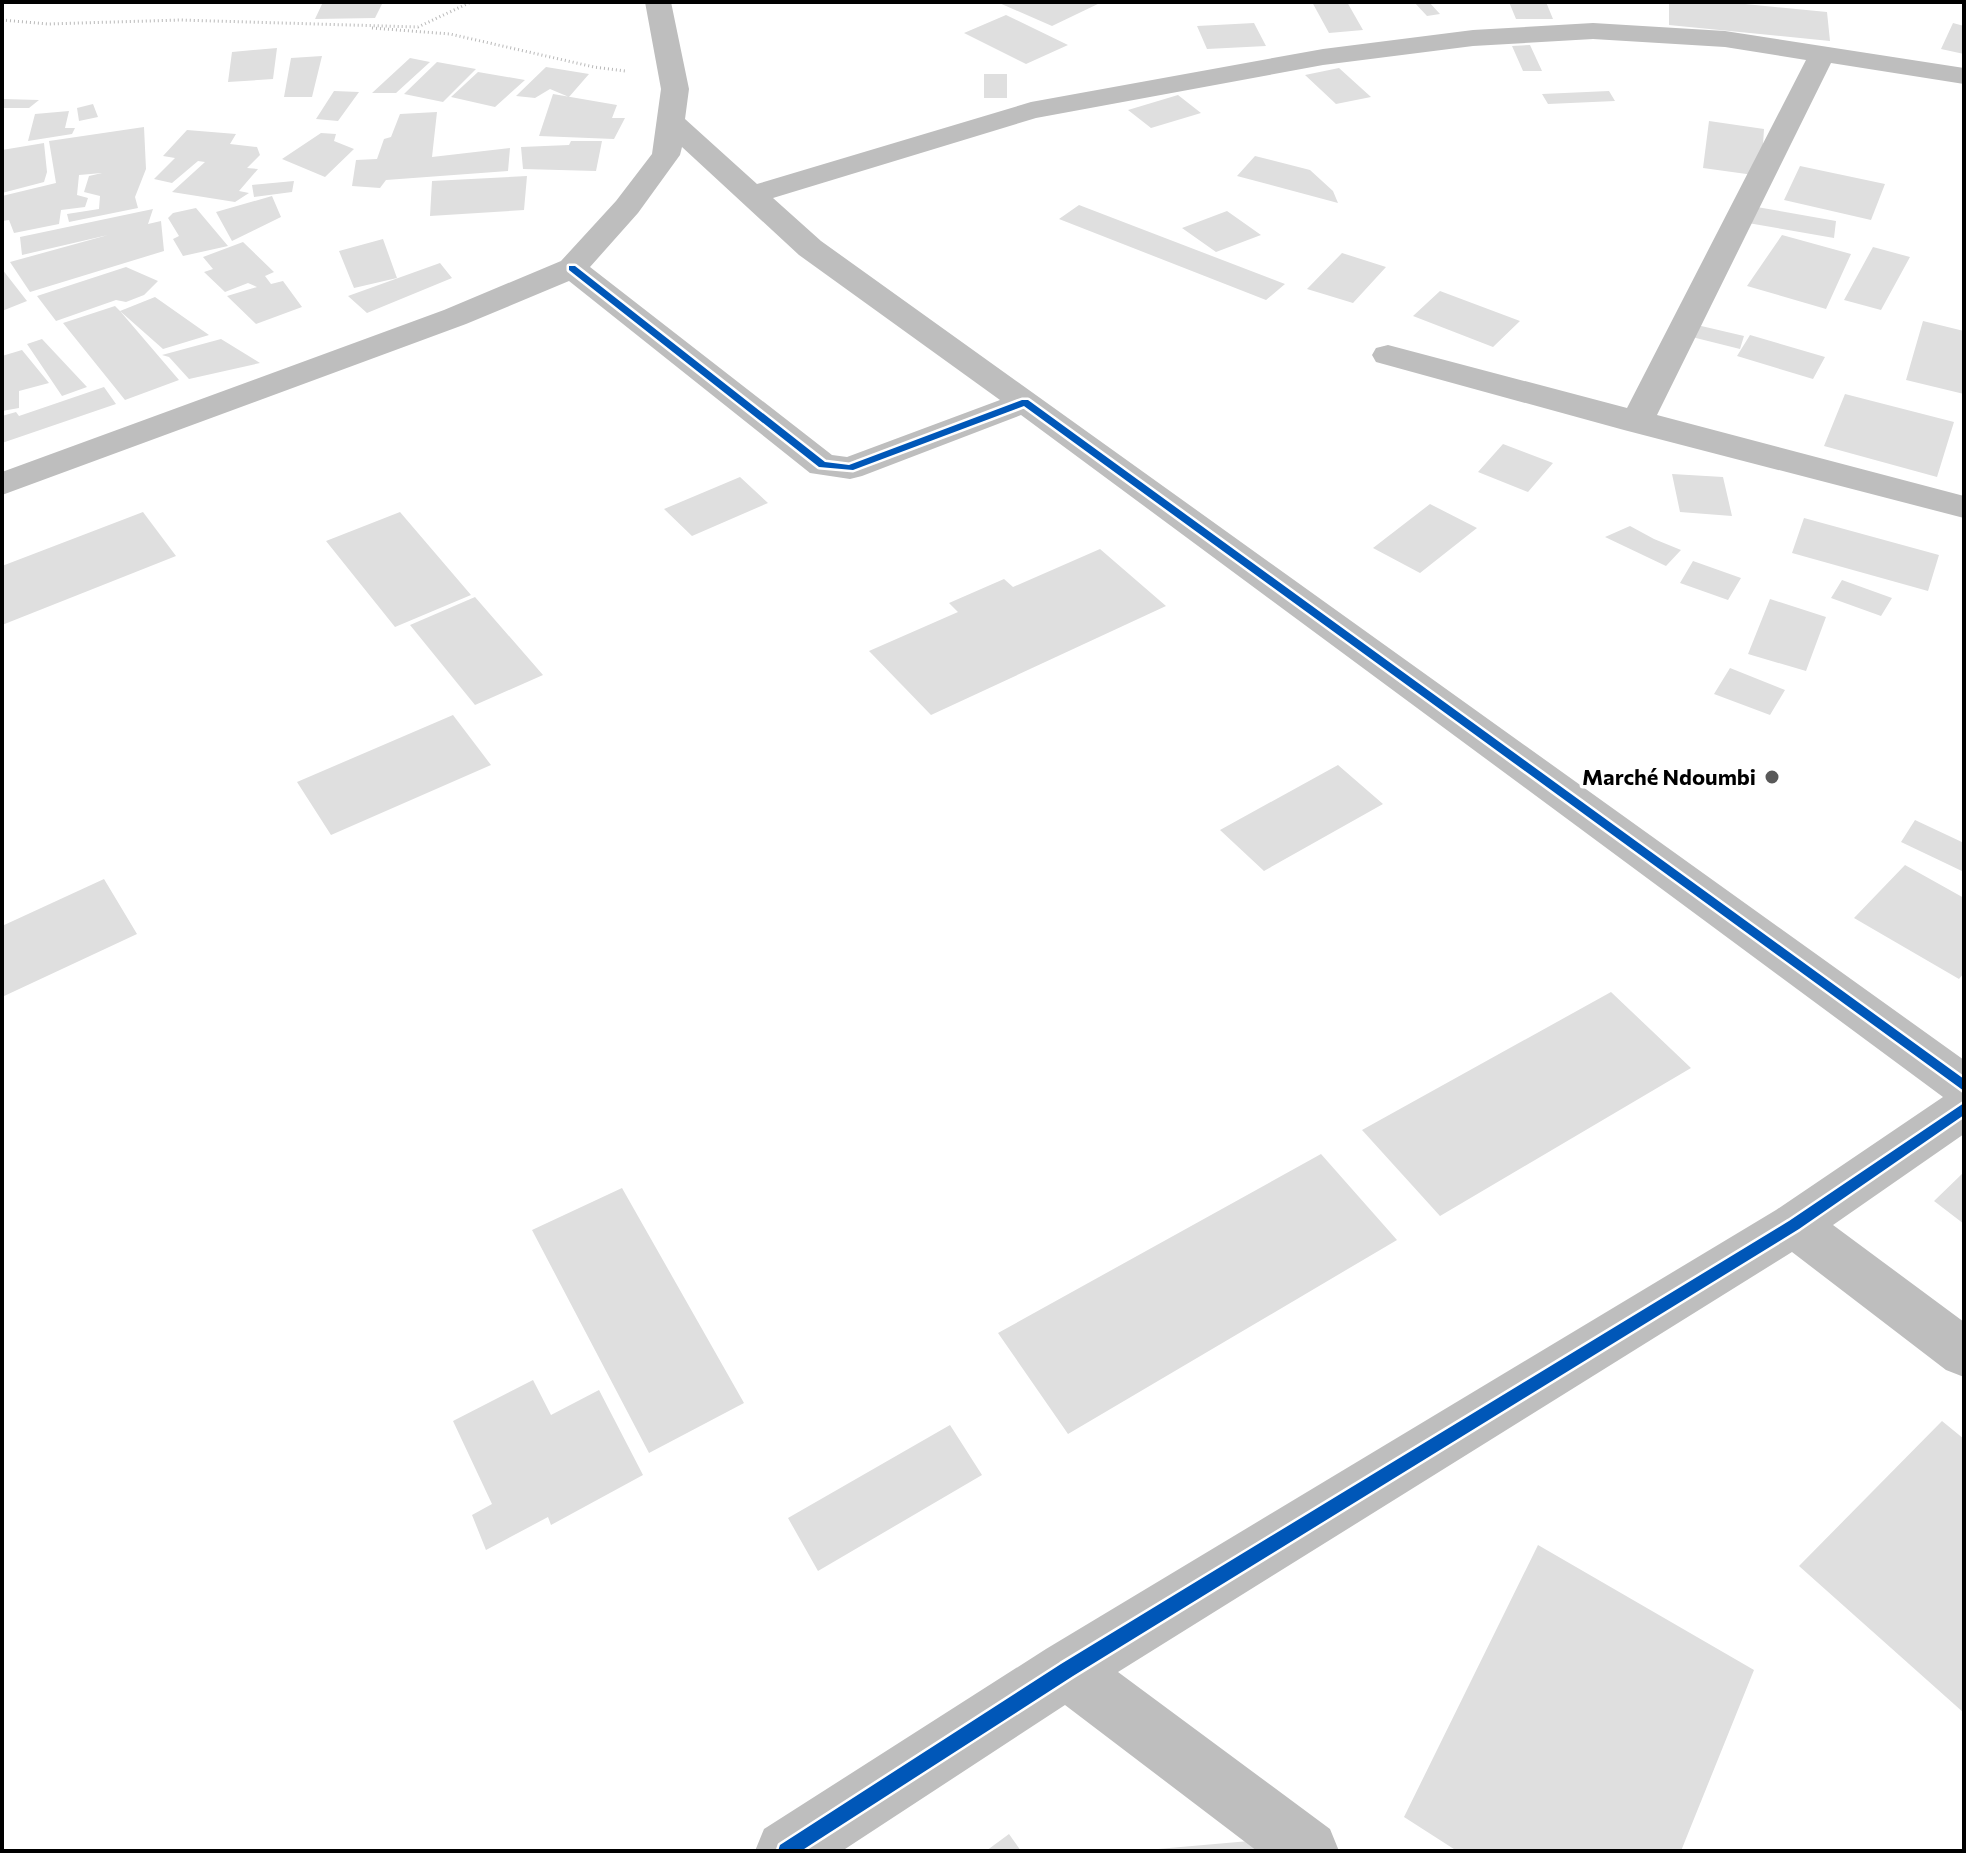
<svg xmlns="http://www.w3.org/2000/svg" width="1966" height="1853" font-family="Commissioner,sans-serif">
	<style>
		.building { fill: #dfdfdf }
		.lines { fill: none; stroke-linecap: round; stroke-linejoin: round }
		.path { stroke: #b9b9b9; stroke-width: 3; stroke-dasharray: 1 3; stroke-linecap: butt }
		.minor { fill: #bebebe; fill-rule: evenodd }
		.cycleway-casing { stroke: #fff; stroke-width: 5 }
		.cycleway { fill: #0057b8; fill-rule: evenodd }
		.poi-dot { fill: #595959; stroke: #fff; stroke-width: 3 }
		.labels { text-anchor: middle; stroke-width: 7; stroke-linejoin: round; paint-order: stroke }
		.poi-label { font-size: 22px; font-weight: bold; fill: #000; stroke: #fff; text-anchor: end }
	</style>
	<rect width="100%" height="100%" fill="#fff"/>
	<!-- building -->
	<path class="building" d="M 323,2 L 383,2 L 375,18 L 315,19 Z
		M 997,2 L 1102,2 L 1052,26 Z
		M 1312,2 L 1347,2 L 1363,30 L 1329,33 Z
		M 1414,2 L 1429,2 L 1440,14 L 1427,16 Z
		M 1509,2 L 1546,2 L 1553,19 L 1516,19 Z
		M 1669,2 L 1725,2 L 1827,12 L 1830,41 L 1669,25 Z
		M 1006,15 L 1068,45 L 1026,64 L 964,33 Z
		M 1254,23 L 1266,46 L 1207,49 L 1197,26 Z
		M 1953,23 L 1964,26 L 1964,54 L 1941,49 Z
		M 1530,45 L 1542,71 L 1523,71 L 1512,46 Z
		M 277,48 L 273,79 L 228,82 L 232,52 Z
		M 322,56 L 312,97 L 284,97 L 291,58 Z
		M 410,58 L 430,62 L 396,93 L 372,93 Z
		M 437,62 L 476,69 L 443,102 L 404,94 Z
		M 546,67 L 589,74 L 569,97 L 550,89 L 535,98 L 516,96 Z
		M 1339,68 L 1371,97 L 1336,104 L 1305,75 Z
		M 478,72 L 525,80 L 495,107 L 451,97 Z
		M 984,74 L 1007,74 L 1007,98 L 984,98 Z
		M 334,91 L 359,92 L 338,121 L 316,119 Z
		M 1609,91 L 1615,101 L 1548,104 L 1542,94 Z
		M 553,94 L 617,105 L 612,118 L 625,118 L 614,139 L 539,136 Z
		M 1178,95 L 1201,113 L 1151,128 L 1128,110 Z
		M 2,99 L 39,100 L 29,108 L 2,108 Z
		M 93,104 L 98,117 L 79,121 L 77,108 Z
		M 69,111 L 65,128 L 75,128 L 72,134 L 28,141 L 35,114 Z
		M 437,112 L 432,157 L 510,148 L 508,171 L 386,180 L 380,188 L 352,186 L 356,160 L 377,159 L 384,139 L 391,137 L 400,114 Z
		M 1709,121 L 1764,129 L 1761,176 L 1703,168 Z
		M 144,127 L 146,169 L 135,197 L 138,208 L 69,222 L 67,214 L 99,209 L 100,196 L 84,192 L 89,176 L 102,173 L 79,175 L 77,195 L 88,198 L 85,207 L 61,210 L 59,224 L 14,233 L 9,220 L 2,221 L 2,196 L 56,183 L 49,141 Z
		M 187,130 L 236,134 L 230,144 L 257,147 L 260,155 L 247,168 L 258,169 L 239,191 L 249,193 L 235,202 L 172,192 L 205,162 L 198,161 L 172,183 L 154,179 L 175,158 L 163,156 Z
		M 321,133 L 336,134 L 334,141 L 354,149 L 325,177 L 282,159 Z
		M 571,141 L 602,141 L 596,171 L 523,169 L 521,147 L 569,145 Z
		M 44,143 L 47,172 L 44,182 L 2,193 L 2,150 Z
		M 1255,156 L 1310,170 L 1333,191 L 1338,203 L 1237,176 Z
		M 1800,166 L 1885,184 L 1871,220 L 1784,200 Z
		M 527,176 L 524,210 L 430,216 L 432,181 Z
		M 294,181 L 292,192 L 254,197 L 252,185 Z
		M 272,196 L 281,217 L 232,241 L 216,212 Z
		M 1079,205 L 1285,284 L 1266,300 L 1059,219 Z
		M 1751,206 L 1836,221 L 1834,238 L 1748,223 Z
		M 196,208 L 228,246 L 183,256 L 173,239 L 179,236 L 168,218 L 173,213 Z
		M 153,209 L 148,224 L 161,221 L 164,251 L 30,292 L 10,262 L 108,235 L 22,255 L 20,237 Z
		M 1227,211 L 1261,235 L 1216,252 L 1182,228 Z
		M 1782,235 L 1851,254 L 1826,309 L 1747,286 Z
		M 383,239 L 397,278 L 354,288 L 339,251 Z
		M 243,242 L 274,272 L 265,276 L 271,284 L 283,281 L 302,307 L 256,324 L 227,296 L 257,287 L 248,283 L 225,292 L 204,272 L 213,269 L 203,257 Z
		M 1873,247 L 1910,257 L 1881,310 L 1844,300 Z
		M 1342,253 L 1386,267 L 1353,303 L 1307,289 Z
		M 440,263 L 452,278 L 367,313 L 348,296 Z
		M 126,267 L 158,281 L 144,295 L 126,302 L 116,300 L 56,321 L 37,296 Z
		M 2,269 L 27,301 L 2,311 Z
		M 1440,291 L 1520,321 L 1493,347 L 1413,316 Z
		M 155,297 L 209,335 L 163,349 L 120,311 Z
		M 115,306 L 120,311 L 179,380 L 125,400 L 63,323 Z
		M 1923,321 L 1964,331 L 1964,394 L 1906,380 Z
		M 1697,325 L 1744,336 L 1740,349 L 1692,337 Z
		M 1750,335 L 1825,357 L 1813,379 L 1737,356 Z
		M 42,339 L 87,387 L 62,396 L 27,344 Z
		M 221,339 L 260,363 L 189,379 L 169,357 L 162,355 Z
		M 22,350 L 49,383 L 19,391 L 19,408 L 2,411 L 2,356 Z
		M 104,387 L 116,404 L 2,443 L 2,416 L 16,412 L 19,416 Z
		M 1845,394 L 1954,422 L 1937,477 L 1824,446 Z
		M 1503,444 L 1553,463 L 1528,492 L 1478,472 Z
		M 1672,474 L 1723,477 L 1732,516 L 1680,512 Z
		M 740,477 L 768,503 L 692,536 L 664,509 Z
		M 1430,504 L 1477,528 L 1420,573 L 1373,548 Z
		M 143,512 L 176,556 L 2,625 L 2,566 Z
		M 400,512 L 471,595 L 395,627 L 326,541 Z
		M 1804,518 L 1939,555 L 1928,591 L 1792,553 Z
		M 1630,526 L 1654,539 L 1681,550 L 1666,566 L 1605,537 Z
		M 1100,549 L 1166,606 L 931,715 L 869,651 L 958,612 L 949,603 L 1004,579 L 1013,587 Z
		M 1693,561 L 1741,578 L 1728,600 L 1680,583 Z
		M 1842,580 L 1892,598 L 1881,616 L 1831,598 Z
		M 475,597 L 543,675 L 475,705 L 410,625 Z
		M 1770,599 L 1826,617 L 1806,671 L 1748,654 Z
		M 1730,668 L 1785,690 L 1770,715 L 1714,694 Z
		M 453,715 L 491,765 L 331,835 L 297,782 Z
		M 1338,765 L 1383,804 L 1264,871 L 1220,830 Z
		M 1915,820 L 1964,843 L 1964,872 L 1901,842 Z
		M 1905,865 L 1964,898 L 1964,973 L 1959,979 L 1854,918 Z
		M 104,879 L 137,934 L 2,997 L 2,926 Z
		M 1611,992 L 1691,1068 L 1440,1216 L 1362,1130 Z
		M 1321,1154 L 1397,1240 L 1068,1434 L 998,1333 Z
		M 1964,1172 L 1964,1224 L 1934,1201 Z
		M 622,1188 L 744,1403 L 649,1453 L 532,1230 Z
		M 533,1380 L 551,1415 L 599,1390 L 643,1475 L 551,1525 L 548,1517 L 486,1550 L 472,1515 L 492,1504 L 453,1421 Z
		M 1942,1421 L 1964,1439 L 1964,1713 L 1799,1566 Z
		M 950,1425 L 982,1475 L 818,1571 L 788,1518 Z
		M 1538,1545 L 1754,1670 L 1681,1851 L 1457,1851 L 1404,1817 Z
		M 1009,1834 L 1021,1851 L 986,1851 Z
		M 1283,1838 L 1285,1851 L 1159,1851 L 1158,1849 Z"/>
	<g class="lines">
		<!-- path -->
		<path class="path" d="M 2,20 L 48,24 L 180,20 L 418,27 L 471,2
			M 372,28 L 450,34 L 594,67 L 625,71"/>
		<!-- minor -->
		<path class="minor" d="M 645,2 L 671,2 L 689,89 L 685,119 L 757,184 L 1031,102 L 1323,49 L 1473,30 L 1593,23 L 1725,31 L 1964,68 L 1964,84 L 1831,63 L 1657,415 L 1964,496 L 1964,518 L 1624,430 L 1376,362 L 1372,355 L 1376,348 L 1388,345 L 1627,408 L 1806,60 L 1725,47 L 1593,39 L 1473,46 L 1323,65 L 1036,118 L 773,198 L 821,241 L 1964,1060 L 1964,1134 L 1833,1225 L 1964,1322 L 1964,1377 L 1946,1370 L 1792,1252 L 1118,1672 L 1330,1829 L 1339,1851 L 1257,1851 L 1065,1705 L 842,1851 L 755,1851 L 764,1829 L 1046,1649 L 1776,1210 L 1943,1097 L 1021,415 L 862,476 L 850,479 L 810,473 L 569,281 L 466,324 L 2,495 L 2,472 L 444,310 L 561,261 L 616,201 L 652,154 L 661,89 ZM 682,147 L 799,255 L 1000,400 L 847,457 L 832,455 L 590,267 L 638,213 L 680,155 Z"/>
		<!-- cycleway casing -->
		<g class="cycleway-casing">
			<path id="cycleway" d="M 569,266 L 575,266 L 825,462 L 849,465 L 1022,400 L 1028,400 L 1964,1079 L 1964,1091 L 1024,406 L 853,470 L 819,467 L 569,270 Z
				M 1964,1103 L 1964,1115 L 1799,1229 L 1073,1676 L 801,1851 L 778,1851 L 780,1845 L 1061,1664 L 1789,1221 Z"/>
		</g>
		<!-- cycleway -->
		<use href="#cycleway" class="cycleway"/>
	</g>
	<!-- markers -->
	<circle class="poi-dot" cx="1772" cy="777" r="8"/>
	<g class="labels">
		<!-- poi labels -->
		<g class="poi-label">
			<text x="1756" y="785">Marché Ndoumbi</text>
		</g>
	</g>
	<!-- border -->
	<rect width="1966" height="1853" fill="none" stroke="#000000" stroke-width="8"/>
</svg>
